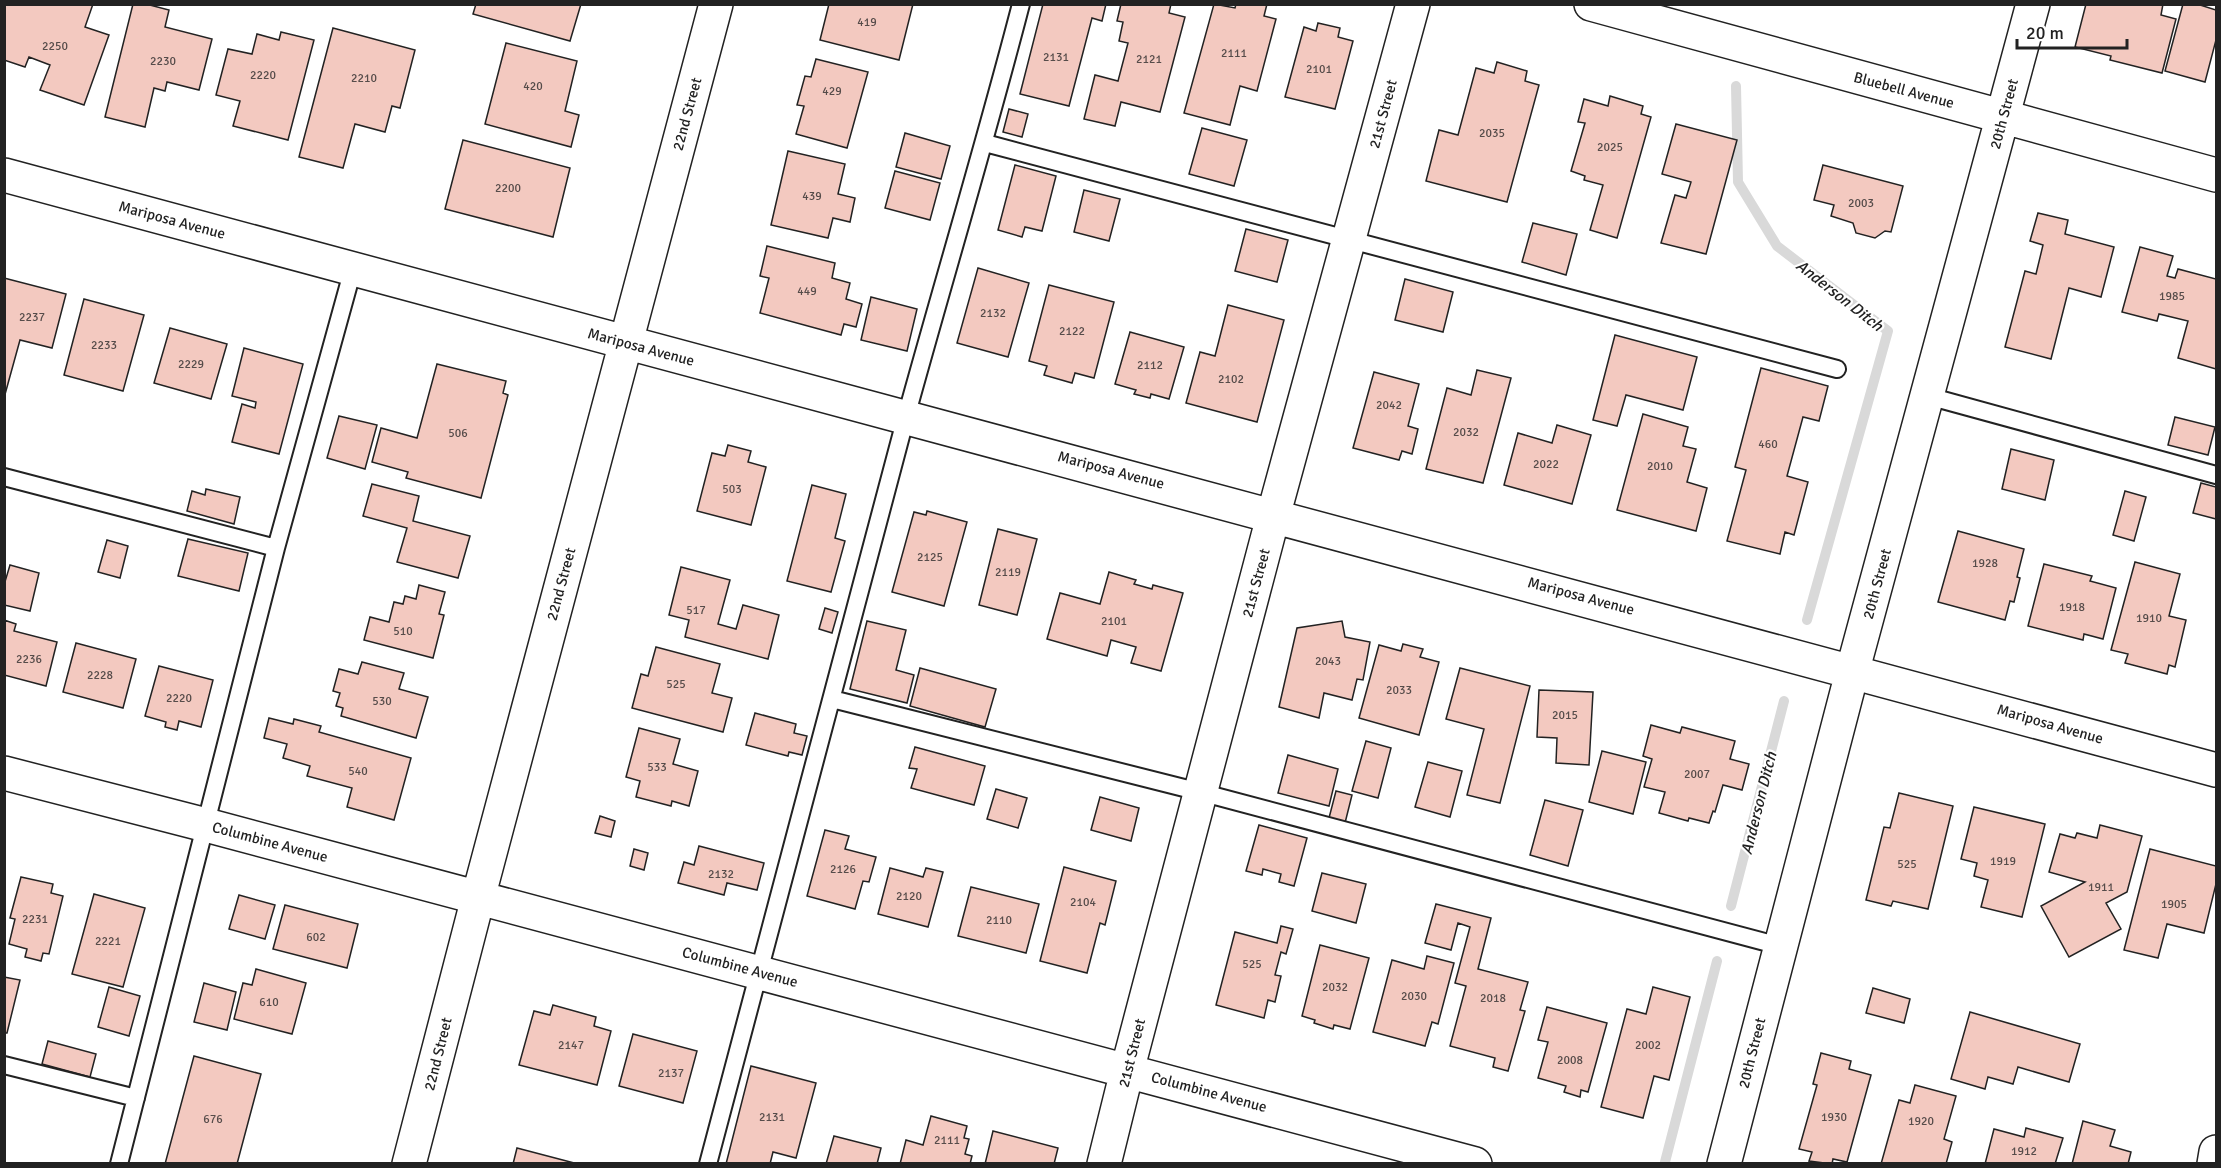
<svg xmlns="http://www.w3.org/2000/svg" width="2221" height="1168" font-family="Signika,sans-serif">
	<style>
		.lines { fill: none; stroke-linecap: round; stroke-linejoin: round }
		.stream { stroke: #d9d9d9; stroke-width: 10 }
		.building { fill: #f3c9c0; stroke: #222; stroke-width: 1.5 }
		.service-casing { stroke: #222; stroke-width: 20 }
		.minor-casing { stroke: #222; stroke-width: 36 }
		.service { stroke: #fff; stroke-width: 16 }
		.minor { stroke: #fff; stroke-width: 33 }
		.labels { text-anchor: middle; stroke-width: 4.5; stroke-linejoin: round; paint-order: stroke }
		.number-label { font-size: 12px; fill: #564c4a }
		.street-label { font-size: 15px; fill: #222; stroke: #fff }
		.water-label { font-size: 16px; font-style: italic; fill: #222; stroke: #fff }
	</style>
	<rect width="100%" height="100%" fill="#fff"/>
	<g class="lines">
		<!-- stream -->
		<path class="stream" d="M 1736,86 L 1738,182 L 1777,246 L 1888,331 L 1807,620
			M 1731,906 L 1784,701
			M 1665,1162 L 1717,961"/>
	</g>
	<!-- building -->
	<path class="building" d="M 4,4 L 93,4 L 85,27 L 109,35 L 84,105 L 40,90 L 50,65 L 29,57 L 25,67 L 4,60 Z
		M 133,4 L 146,4 L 169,10 L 165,27 L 212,39 L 199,90 L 167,82 L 165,91 L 154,88 L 145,127 L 105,117 Z
		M 476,4 L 581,4 L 570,41 L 473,14 Z
		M 829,4 L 913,4 L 899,60 L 820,40 Z
		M 1043,4 L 1106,4 L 1102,21 L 1092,18 L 1069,106 L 1020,94 Z
		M 1121,4 L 1171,4 L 1169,13 L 1185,17 L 1160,112 L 1121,102 L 1115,126 L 1084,119 L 1095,75 L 1118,81 L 1128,43 L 1119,41 L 1123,22 L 1117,21 Z
		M 1214,4 L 1235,8 L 1236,4 L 1267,4 L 1264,16 L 1276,19 L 1257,91 L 1240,86 L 1230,125 L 1184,113 Z
		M 2086,4 L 2163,4 L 2161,15 L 2176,19 L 2162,73 L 2110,60 L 2111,56 L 2075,47 Z
		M 2183,4 L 2197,4 L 2216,10 L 2216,40 L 2205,82 L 2165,71 Z
		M 1318,23 L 1340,28 L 1338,37 L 1353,41 L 1335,109 L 1285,97 L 1304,27 L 1316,31 Z
		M 333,28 L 415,50 L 400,108 L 392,106 L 385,132 L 355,124 L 343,168 L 299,157 Z
		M 281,32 L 314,40 L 288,140 L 233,126 L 240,101 L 216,95 L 228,49 L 252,54 L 257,34 L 279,40 Z
		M 506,43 L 577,61 L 565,111 L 579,115 L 571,147 L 485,124 Z
		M 816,59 L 868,72 L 847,148 L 796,134 L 804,106 L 797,105 L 805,76 L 811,77 Z
		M 1497,62 L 1527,71 L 1525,81 L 1539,85 L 1507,202 L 1426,181 L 1439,130 L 1458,135 L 1476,68 L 1494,73 Z
		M 1610,96 L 1643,106 L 1641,114 L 1651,117 L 1617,238 L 1590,230 L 1603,185 L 1584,180 L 1585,176 L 1571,171 L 1585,123 L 1578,122 L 1584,99 L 1608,106 Z
		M 1009,109 L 1028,114 L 1022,137 L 1003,132 Z
		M 1676,124 L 1737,140 L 1706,254 L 1661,243 L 1675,195 L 1686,198 L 1691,182 L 1662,174 Z
		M 1202,128 L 1247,140 L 1234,186 L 1189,174 Z
		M 905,133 L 950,146 L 941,179 L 896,167 Z
		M 463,140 L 570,168 L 553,237 L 445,209 Z
		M 788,151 L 845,164 L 838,194 L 855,198 L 850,222 L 833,218 L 828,238 L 771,225 Z
		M 1015,165 L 1056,176 L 1042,231 L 1025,227 L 1022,237 L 998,230 Z
		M 1823,165 L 1903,186 L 1891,232 L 1885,231 L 1875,238 L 1856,233 L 1853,223 L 1831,216 L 1834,205 L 1814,200 Z
		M 895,171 L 940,183 L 930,220 L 885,208 Z
		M 1084,190 L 1120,199 L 1109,241 L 1074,232 Z
		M 2038,213 L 2068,220 L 2065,234 L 2114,247 L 2101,297 L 2069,288 L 2051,359 L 2005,347 L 2025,271 L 2036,274 L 2043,245 L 2030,241 Z
		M 1533,223 L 1577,234 L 1566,275 L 1522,262 Z
		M 1246,229 L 1288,240 L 1277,282 L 1235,271 Z
		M 767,246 L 835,263 L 832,278 L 850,283 L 846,299 L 862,304 L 856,327 L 844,324 L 841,335 L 760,313 L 769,278 L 760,276 Z
		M 2140,247 L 2173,256 L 2167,276 L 2175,278 L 2178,269 L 2216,279 L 2216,369 L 2178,358 L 2188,321 L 2159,314 L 2157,321 L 2122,312 Z
		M 978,268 L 1029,283 L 1008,357 L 957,343 Z
		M 4,278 L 66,294 L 52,348 L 20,340 L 4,398 Z
		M 1405,279 L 1453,292 L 1443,332 L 1395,320 Z
		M 1049,285 L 1114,302 L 1094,378 L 1075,373 L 1072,383 L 1044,375 L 1047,366 L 1029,361 Z
		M 871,297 L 917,309 L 907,351 L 861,340 Z
		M 84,299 L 144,315 L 123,391 L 64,375 Z
		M 1228,305 L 1284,320 L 1257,422 L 1186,403 L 1200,352 L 1215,356 Z
		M 170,328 L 227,344 L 211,399 L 154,383 Z
		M 1130,332 L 1184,347 L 1169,399 L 1151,394 L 1150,398 L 1134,394 L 1136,390 L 1115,384 Z
		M 1615,335 L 1697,357 L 1683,410 L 1626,395 L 1617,426 L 1593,420 Z
		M 244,348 L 303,364 L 279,454 L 232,442 L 242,404 L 255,408 L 256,402 L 232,396 Z
		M 437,364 L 506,381 L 503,393 L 508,395 L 481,498 L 406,478 L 408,472 L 372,462 L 381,428 L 417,438 Z
		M 1761,368 L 1828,386 L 1819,421 L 1803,417 L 1787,476 L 1808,482 L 1794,535 L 1785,532 L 1780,554 L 1727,541 L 1746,470 L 1735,467 Z
		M 1477,370 L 1511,378 L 1483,483 L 1426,469 L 1447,388 L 1471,395 Z
		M 1374,372 L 1419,384 L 1408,426 L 1418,429 L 1412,454 L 1402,451 L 1399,460 L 1353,448 Z
		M 1643,414 L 1688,427 L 1683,446 L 1696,449 L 1687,482 L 1707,488 L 1696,531 L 1617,510 Z
		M 339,416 L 377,425 L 365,469 L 327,458 Z
		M 2175,417 L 2215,427 L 2208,455 L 2168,445 Z
		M 1557,425 L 1591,435 L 1572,504 L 1504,485 L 1518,433 L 1552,443 Z
		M 728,445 L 751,451 L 748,462 L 766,467 L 751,525 L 697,511 L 712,453 L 725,456 Z
		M 2011,449 L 2054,460 L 2045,500 L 2002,489 Z
		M 2201,483 L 2216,487 L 2216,519 L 2193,513 Z
		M 372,484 L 419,496 L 413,521 L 470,536 L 458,578 L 397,562 L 407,528 L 363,516 Z
		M 812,485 L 846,494 L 835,538 L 845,541 L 831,592 L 787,581 Z
		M 206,489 L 240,497 L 234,524 L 187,511 L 192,491 L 205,495 Z
		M 2125,491 L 2146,497 L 2134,541 L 2113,535 Z
		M 927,511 L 967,522 L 944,606 L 892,592 L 914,512 L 926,515 Z
		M 998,529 L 1037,539 L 1017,615 L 979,605 Z
		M 1958,531 L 2024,549 L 2017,577 L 2020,578 L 2014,602 L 2010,601 L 2005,620 L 1938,602 Z
		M 188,539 L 248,553 L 239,591 L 178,576 Z
		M 107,540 L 128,546 L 120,578 L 98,572 Z
		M 2135,562 L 2180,574 L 2169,616 L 2186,620 L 2175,667 L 2169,665 L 2167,674 L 2125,663 L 2128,654 L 2111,650 Z
		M 2044,564 L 2092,576 L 2090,581 L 2116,588 L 2103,639 L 2084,634 L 2083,640 L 2028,626 Z
		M 10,565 L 39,573 L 30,611 L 4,605 L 4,585 Z
		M 681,567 L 730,580 L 718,624 L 736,629 L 743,605 L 779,615 L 768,659 L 685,637 L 689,620 L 669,615 Z
		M 1109,572 L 1136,580 L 1134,584 L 1152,589 L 1153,585 L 1183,593 L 1161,671 L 1131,663 L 1136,647 L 1111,640 L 1107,656 L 1047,639 L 1060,593 L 1100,604 Z
		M 419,585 L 445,592 L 439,614 L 444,615 L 433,658 L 364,640 L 370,617 L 389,622 L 394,602 L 403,604 L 405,596 L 416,599 Z
		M 825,608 L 838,612 L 832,633 L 819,629 Z
		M 4,620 L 16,624 L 14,631 L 57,642 L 46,686 L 4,675 Z
		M 867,621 L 906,630 L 896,670 L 914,675 L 907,703 L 850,689 Z
		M 1342,621 L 1345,637 L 1370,642 L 1363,680 L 1357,679 L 1352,700 L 1324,693 L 1319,718 L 1279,707 L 1297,628 Z
		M 76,643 L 136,659 L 123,708 L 63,692 Z
		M 1403,644 L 1423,649 L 1420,657 L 1439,662 L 1419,735 L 1359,718 L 1379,645 L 1401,651 Z
		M 656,647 L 720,664 L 712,693 L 732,698 L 723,732 L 632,708 L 641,674 L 648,676 Z
		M 362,662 L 404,673 L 399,689 L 428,697 L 416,738 L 341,716 L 343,708 L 336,706 L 340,693 L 333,691 L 339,669 L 358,674 Z
		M 159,666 L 213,680 L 201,727 L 179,721 L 177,730 L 165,727 L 166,722 L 145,716 Z
		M 920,668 L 996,689 L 985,727 L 910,706 Z
		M 1460,668 L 1530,686 L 1500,803 L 1467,795 L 1484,729 L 1446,719 Z
		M 1539,690 L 1593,692 L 1589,765 L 1556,763 L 1557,738 L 1537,737 Z
		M 755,713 L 796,724 L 794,733 L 807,736 L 802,755 L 789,752 L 788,756 L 746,745 Z
		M 269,718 L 293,724 L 294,719 L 321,726 L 319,732 L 411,758 L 394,820 L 347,807 L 352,788 L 307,776 L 310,766 L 283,758 L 287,744 L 264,738 Z
		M 1651,725 L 1680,733 L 1682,727 L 1735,741 L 1730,759 L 1749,764 L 1742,790 L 1723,785 L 1715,812 L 1713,811 L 1709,823 L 1689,818 L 1688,821 L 1659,813 L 1665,792 L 1644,787 L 1652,759 L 1643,756 Z
		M 639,728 L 680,739 L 673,764 L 698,771 L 689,806 L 672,801 L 671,806 L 636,797 L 640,781 L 626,777 Z
		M 1366,741 L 1391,748 L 1378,798 L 1352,791 Z
		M 915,747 L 985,766 L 974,805 L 911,788 L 917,769 L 909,768 Z
		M 1602,751 L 1646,762 L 1633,814 L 1589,802 Z
		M 1288,755 L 1338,769 L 1329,806 L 1278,793 Z
		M 1428,762 L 1462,771 L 1450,817 L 1415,807 Z
		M 996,789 L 1027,798 L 1018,828 L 987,819 Z
		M 1336,791 L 1352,795 L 1345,823 L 1329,818 Z
		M 1899,793 L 1953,806 L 1928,909 L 1893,901 L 1891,906 L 1866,900 L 1884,827 L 1890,828 Z
		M 1100,797 L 1139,808 L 1131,841 L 1091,830 Z
		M 1545,800 L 1583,810 L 1568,866 L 1530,855 Z
		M 1974,807 L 2045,824 L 2022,917 L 1981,907 L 1988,880 L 1974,876 L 1977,863 L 1961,859 Z
		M 600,816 L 615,821 L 611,837 L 595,833 Z
		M 1259,825 L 1307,838 L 1294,886 L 1279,882 L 1281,874 L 1263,869 L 1262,875 L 1246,871 Z
		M 2100,825 L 2142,836 L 2127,892 L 2106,903 L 2121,929 L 2069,957 L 2041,906 L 2085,882 L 2049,872 L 2060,834 L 2075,838 L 2077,833 L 2097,838 Z
		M 825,830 L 849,836 L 845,849 L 876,857 L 869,882 L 863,881 L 855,909 L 807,896 Z
		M 699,846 L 764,863 L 757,890 L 727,883 L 724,895 L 678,883 L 684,862 L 694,865 Z
		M 634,849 L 648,853 L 644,870 L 630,866 Z
		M 2150,849 L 2216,866 L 2216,884 L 2204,933 L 2167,924 L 2158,958 L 2124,950 Z
		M 1064,867 L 1116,881 L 1105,925 L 1100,923 L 1087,973 L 1040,961 Z
		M 890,868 L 923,877 L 926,868 L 943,872 L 928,927 L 878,914 Z
		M 1322,873 L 1366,884 L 1356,923 L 1312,911 Z
		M 21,877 L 53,884 L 51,893 L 63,896 L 49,954 L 43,953 L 41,961 L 25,957 L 27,949 L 9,944 L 15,919 L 10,918 Z
		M 971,887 L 1039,904 L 1026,953 L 958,936 Z
		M 94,894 L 145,908 L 123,987 L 72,974 Z
		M 239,895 L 275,905 L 265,939 L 229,929 Z
		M 1436,904 L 1491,918 L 1478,969 L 1528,982 L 1520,1010 L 1525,1011 L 1508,1071 L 1493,1067 L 1495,1058 L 1450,1046 L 1466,986 L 1455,983 L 1470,927 L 1458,923 L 1451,950 L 1425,943 Z
		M 285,905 L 358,924 L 347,968 L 273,949 Z
		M 1281,926 L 1293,929 L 1286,954 L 1281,952 L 1275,975 L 1281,976 L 1275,1002 L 1268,1000 L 1264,1018 L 1216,1005 L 1235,932 L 1277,943 Z
		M 1320,945 L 1369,958 L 1350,1029 L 1334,1025 L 1333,1029 L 1314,1023 L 1315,1020 L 1302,1016 Z
		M 1427,956 L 1454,963 L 1438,1024 L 1432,1022 L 1425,1046 L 1373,1032 L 1392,960 L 1424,969 Z
		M 256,969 L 306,983 L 292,1034 L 234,1019 L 243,983 L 252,985 Z
		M 4,977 L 20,980 L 7,1033 L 4,1033 Z
		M 204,983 L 236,992 L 227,1030 L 194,1022 Z
		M 109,987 L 140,996 L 129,1036 L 98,1027 Z
		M 1653,987 L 1690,997 L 1669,1080 L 1654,1076 L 1643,1118 L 1601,1107 L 1627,1009 L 1646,1014 Z
		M 1873,988 L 1910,999 L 1904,1023 L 1866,1013 Z
		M 553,1005 L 596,1017 L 594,1026 L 611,1031 L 597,1085 L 519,1065 L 534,1011 L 550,1015 Z
		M 1547,1007 L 1607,1023 L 1588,1092 L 1581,1090 L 1580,1097 L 1564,1092 L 1566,1086 L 1538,1078 L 1548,1042 L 1538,1040 Z
		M 1970,1012 L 2080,1044 L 2069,1082 L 2018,1067 L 2013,1084 L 1988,1077 L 1985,1089 L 1951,1079 Z
		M 633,1034 L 697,1051 L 683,1103 L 619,1086 Z
		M 48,1041 L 96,1054 L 90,1077 L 42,1064 Z
		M 1821,1053 L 1851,1061 L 1849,1069 L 1871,1075 L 1847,1162 L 1833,1159 L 1832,1164 L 1809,1161 L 1812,1152 L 1799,1149 L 1817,1085 L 1813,1084 Z
		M 194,1056 L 261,1074 L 237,1164 L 165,1164 Z
		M 751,1066 L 816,1083 L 796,1158 L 773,1152 L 770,1164 L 726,1164 Z
		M 1915,1085 L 1956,1096 L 1944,1139 L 1952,1142 L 1946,1164 L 1881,1164 L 1899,1100 L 1910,1103 Z
		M 931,1116 L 967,1126 L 964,1138 L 969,1139 L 965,1154 L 972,1156 L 970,1164 L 900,1164 L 906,1140 L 923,1145 Z
		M 2083,1121 L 2115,1130 L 2110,1146 L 2131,1152 L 2128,1164 L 2072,1164 Z
		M 2026,1128 L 2063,1138 L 2055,1164 L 1985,1164 L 1994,1129 L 2024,1137 Z
		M 993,1131 L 1058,1148 L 1054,1164 L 985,1164 Z
		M 834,1136 L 881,1148 L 877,1164 L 826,1164 Z
		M 517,1148 L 578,1164 L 513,1164 Z"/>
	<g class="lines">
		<!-- service casing -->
		<g class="service-casing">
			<path id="service" d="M 985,143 L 1837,369
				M 1928,396 L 2216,475
				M 4,477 L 276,548
				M 832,699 L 1200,792 L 1780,946
				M 4,1065 L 136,1098
				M 119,1164 L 276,548 L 353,269
				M 708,1164 C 776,915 838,665 906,417 C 944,279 985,143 1021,4"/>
		</g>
		<!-- minor casing -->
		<g class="minor-casing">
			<path id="minor" d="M 1591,4 L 2216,175
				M 4,175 C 742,374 1481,566 2216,770
				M 4,773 L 206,825 L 1475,1164
				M 409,1164 L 478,898 L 716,4
				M 1104,1164 L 1127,1071 L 1274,513 L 1413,4
				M 1724,1164 L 1853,669 L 2033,4
				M 2214,1164 L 2216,1152"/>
		</g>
		<!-- service -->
		<use href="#service" class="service"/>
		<!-- minor -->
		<use href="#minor" class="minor"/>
	</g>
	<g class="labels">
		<!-- number labels -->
		<g class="number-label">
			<text x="867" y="26">419</text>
			<text x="55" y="50">2250</text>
			<text x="1234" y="57">2111</text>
			<text x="1056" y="61">2131</text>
			<text x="1149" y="63">2121</text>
			<text x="163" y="65">2230</text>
			<text x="1319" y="73">2101</text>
			<text x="263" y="79">2220</text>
			<text x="364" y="82">2210</text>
			<text x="533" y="90">420</text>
			<text x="832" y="95">429</text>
			<text x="1492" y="137">2035</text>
			<text x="1610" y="151">2025</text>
			<text x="508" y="192">2200</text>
			<text x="812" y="200">439</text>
			<text x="1861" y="207">2003</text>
			<text x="807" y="295">449</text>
			<text x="2172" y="300">1985</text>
			<text x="993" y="317">2132</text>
			<text x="32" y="321">2237</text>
			<text x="1072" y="335">2122</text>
			<text x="104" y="349">2233</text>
			<text x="191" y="368">2229</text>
			<text x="1150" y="369">2112</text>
			<text x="1231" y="383">2102</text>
			<text x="1389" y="409">2042</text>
			<text x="1466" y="436">2032</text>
			<text x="458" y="437">506</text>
			<text x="1768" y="448">460</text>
			<text x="1546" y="468">2022</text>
			<text x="1660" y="470">2010</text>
			<text x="732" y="493">503</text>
			<text x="930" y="561">2125</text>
			<text x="1985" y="567">1928</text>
			<text x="1008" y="576">2119</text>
			<text x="2072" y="611">1918</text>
			<text x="696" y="614">517</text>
			<text x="2149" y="622">1910</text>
			<text x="1114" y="625">2101</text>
			<text x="403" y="635">510</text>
			<text x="29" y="663">2236</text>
			<text x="1328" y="665">2043</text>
			<text x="100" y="679">2228</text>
			<text x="676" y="688">525</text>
			<text x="1399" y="694">2033</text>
			<text x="179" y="702">2220</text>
			<text x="382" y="705">530</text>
			<text x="1565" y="719">2015</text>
			<text x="657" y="771">533</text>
			<text x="358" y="775">540</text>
			<text x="1697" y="778">2007</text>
			<text x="2003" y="865">1919</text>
			<text x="1907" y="868">525</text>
			<text x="843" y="873">2126</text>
			<text x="721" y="878">2132</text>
			<text x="2101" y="891">1911</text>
			<text x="909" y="900">2120</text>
			<text x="1083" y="906">2104</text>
			<text x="2174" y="908">1905</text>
			<text x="35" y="923">2231</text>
			<text x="999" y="924">2110</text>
			<text x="316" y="941">602</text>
			<text x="108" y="945">2221</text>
			<text x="1252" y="968">525</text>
			<text x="1335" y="991">2032</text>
			<text x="1414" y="1000">2030</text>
			<text x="1493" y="1002">2018</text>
			<text x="269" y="1006">610</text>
			<text x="571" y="1049">2147</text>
			<text x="1648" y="1049">2002</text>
			<text x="1570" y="1064">2008</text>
			<text x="671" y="1077">2137</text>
			<text x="772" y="1121">2131</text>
			<text x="1834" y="1121">1930</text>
			<text x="213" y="1123">676</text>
			<text x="1921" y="1125">1920</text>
			<text x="947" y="1144">2111</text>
			<text x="2024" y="1155">1912</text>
		</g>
		<!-- street labels -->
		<g class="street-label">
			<text transform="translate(1904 90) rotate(15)" y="5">Bluebell Avenue</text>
			<text transform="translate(687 114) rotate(-75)" y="5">22nd Street</text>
			<text transform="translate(1383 114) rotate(-75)" y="5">21st Street</text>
			<text transform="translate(2004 114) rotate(-75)" y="5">20th Street</text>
			<text transform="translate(172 220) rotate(15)" y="5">Mariposa Avenue</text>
			<text transform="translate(641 347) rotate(15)" y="5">Mariposa Avenue</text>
			<text transform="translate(1111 470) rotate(15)" y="5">Mariposa Avenue</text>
			<text transform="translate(1256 583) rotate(-75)" y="5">21st Street</text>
			<text transform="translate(561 584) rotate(-75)" y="5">22nd Street</text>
			<text transform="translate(1877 584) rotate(-75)" y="5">20th Street</text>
			<text transform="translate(1581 596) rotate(15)" y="5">Mariposa Avenue</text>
			<text transform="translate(2050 724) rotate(16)" y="5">Mariposa Avenue</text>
			<text transform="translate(270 842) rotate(15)" y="5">Columbine Avenue</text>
			<text transform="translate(740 967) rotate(15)" y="5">Columbine Avenue</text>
			<text transform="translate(1132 1053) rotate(-76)" y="5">21st Street</text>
			<text transform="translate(1752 1053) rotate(-76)" y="5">20th Street</text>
			<text transform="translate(438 1054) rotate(-76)" y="5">22nd Street</text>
			<text transform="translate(1209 1092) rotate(15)" y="5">Columbine Avenue</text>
		</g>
		<!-- water labels -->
		<g class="water-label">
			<text transform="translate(1840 295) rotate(38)" y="6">Anderson Ditch</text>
			<text transform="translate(1758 803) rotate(-76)" y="6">Anderson Ditch</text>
		</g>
	</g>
	<!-- border -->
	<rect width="2221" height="1168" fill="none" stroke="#222222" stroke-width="12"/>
	<!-- scale -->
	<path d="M2017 39v9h110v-9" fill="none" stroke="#222222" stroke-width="3"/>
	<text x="2026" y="39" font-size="18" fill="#222222" stroke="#ffffff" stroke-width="4.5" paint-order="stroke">20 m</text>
</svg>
